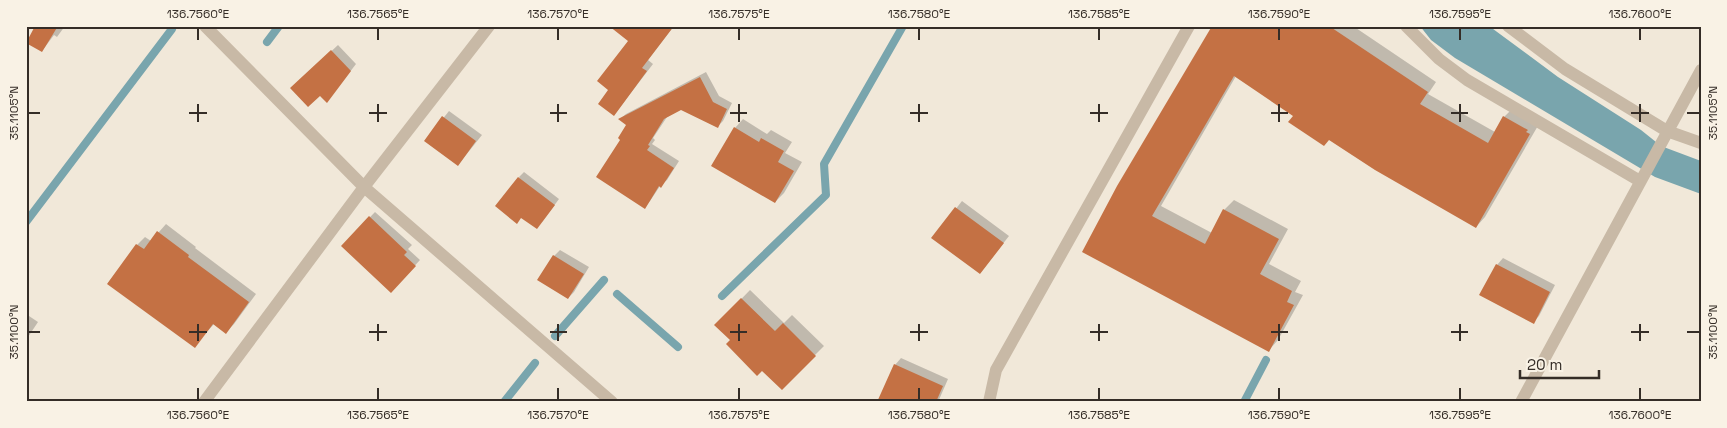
<svg xmlns="http://www.w3.org/2000/svg" width="1727" height="428" font-family="'Space Grotesk',sans-serif">
	<style>
		.water { fill: #79a5ad }
		.shadow { fill: #0003 }
		.lines { fill: none; stroke-linecap: round; stroke-linejoin: round }
		.stream { stroke: #79a5ad; stroke-width: 8 }
		.building { fill: #c47144 }
		.minor { stroke: #c8b9a6; stroke-width: 12 }
		.ticks { fill: none; stroke: #352d27; stroke-width: 2 }
		.neatline { fill: none; stroke: #352d27; stroke-width: 2 }
		.ticks-label { font-size: 12px; text-anchor: middle; fill: #352d27 }
	</style>
	<rect width="100%" height="100%" fill="#f1e8d9"/>
	<!-- water -->
	<path class="water" d="M 1420,26 L 1489,26 L 1558,77 L 1641,130 L 1661,146 L 1701,161 L 1701,194 L 1655,177 L 1455,58 L 1431,40 Z"/>
	<!-- shadow -->
	<path class="shadow" d="M 36,26 L 65,26 L 57,37 L 54,35 L 42,51 Z
		M 611,26 L 674,26 L 648,60 L 653,64 L 614,115 L 610,90 L 629,40 Z
		M 1214,26 L 1353,26 L 1436,82 L 1428,94 L 1495,132 L 1504,117 L 1514,107 L 1539,124 L 1485,217 L 1476,227 L 1294,115 L 1236,76 L 1161,206 L 1212,233 L 1224,210 L 1234,200 L 1288,229 L 1269,264 L 1301,281 L 1295,292 L 1303,295 L 1278,340 L 1269,350 L 1084,252 Z
		M 338,45 L 356,64 L 327,102 L 320,95 L 292,88 Z
		M 706,72 L 719,96 L 732,103 L 723,121 L 717,127 L 681,109 L 667,117 L 653,138 L 655,140 L 652,144 L 679,161 L 667,180 L 660,186 L 650,201 L 645,207 L 622,140 L 628,125 L 620,119 L 626,114 Z
		M 449,111 L 482,135 L 458,165 L 425,141 Z
		M 743,119 L 767,134 L 771,130 L 792,142 L 785,153 L 802,162 L 784,193 L 775,202 L 735,128 Z
		M 524,172 L 559,199 L 542,222 L 519,177 Z
		M 962,201 L 1009,236 L 980,273 L 933,238 Z
		M 375,212 L 412,245 L 408,249 L 420,260 L 396,286 L 342,246 Z
		M 166,224 L 196,247 L 195,248 L 256,294 L 234,324 L 226,332 L 214,324 L 194,346 L 108,283 L 137,245 L 145,237 L 151,241 Z
		M 560,250 L 589,267 L 574,292 L 568,298 L 554,256 Z
		M 1503,258 L 1555,285 L 1539,316 L 1533,322 L 1497,265 Z
		M 750,290 L 784,323 L 792,315 L 824,346 L 782,388 L 716,325 Z
		M 26,314 L 38,322 L 26,340 Z
		M 901,358 L 948,379 L 938,402 L 893,402 L 895,365 Z"/>
	<g class="lines">
		<!-- stream -->
		<path class="stream" d="M 267,42 L 279,26
			M 26,222 L 172,29
			M 617,294 L 678,347
			M 722,296 L 826,195 L 824,164 L 903,26
			M 555,336 L 604,280
			M 504,402 L 535,363
			M 1244,402 L 1266,360"/>
	</g>
	<!-- building -->
	<path class="building" d="M 35,26 L 58,26 L 42,52 L 26,43 Z
		M 609,26 L 674,26 L 642,68 L 647,71 L 614,116 L 598,104 L 608,90 L 597,81 L 628,41 Z
		M 1212,26 L 1329,26 L 1428,92 L 1420,104 L 1488,143 L 1503,116 L 1528,130 L 1526,132 L 1530,134 L 1476,228 L 1375,170 L 1329,140 L 1324,146 L 1288,122 L 1293,116 L 1234,76 L 1152,216 L 1205,244 L 1223,209 L 1279,239 L 1260,274 L 1292,291 L 1287,302 L 1294,305 L 1269,352 L 1082,252 L 1117,186 Z
		M 331,50 L 351,71 L 327,103 L 320,96 L 308,107 L 290,88 Z
		M 700,77 L 713,102 L 727,109 L 718,128 L 681,110 L 664,119 L 648,145 L 650,146 L 647,150 L 674,168 L 661,188 L 659,186 L 645,209 L 596,177 L 620,140 L 618,138 L 626,125 L 618,119 Z
		M 442,116 L 476,141 L 458,166 L 424,141 Z
		M 734,127 L 759,142 L 761,138 L 784,151 L 778,162 L 794,171 L 775,203 L 711,166 Z
		M 518,177 L 555,205 L 537,229 L 521,218 L 517,224 L 495,206 Z
		M 955,207 L 1004,243 L 980,274 L 931,238 Z
		M 369,216 L 407,252 L 404,255 L 416,266 L 391,293 L 341,246 Z
		M 157,231 L 189,255 L 188,257 L 249,302 L 226,334 L 213,324 L 195,348 L 107,284 L 136,244 L 144,249 Z
		M 553,255 L 584,274 L 568,299 L 537,280 Z
		M 1496,264 L 1550,292 L 1534,324 L 1479,295 Z
		M 741,298 L 775,331 L 783,323 L 816,356 L 782,390 L 762,371 L 757,376 L 726,344 L 730,340 L 714,325 Z
		M 894,364 L 943,386 L 936,402 L 877,402 Z"/>
	<g class="lines">
		<!-- minor -->
		<path class="minor" d="M 205,26 L 364,187 L 612,402
			M 1406,26 L 1439,59 L 1467,80 L 1640,181
			M 1508,26 L 1565,69 L 1667,131 L 1701,143
			M 204,402 L 364,187 L 489,26
			M 989,402 L 996,370 L 1189,26
			M 1521,402 L 1701,70"/>
	</g>
	<!-- ticks -->
	<path class="ticks" d="M 198,28 L 198,40M 378,28 L 378,40M 558,28 L 558,40M 739,28 L 739,40M 919,28 L 919,40M 1099,28 L 1099,40M 1279,28 L 1279,40M 1460,28 L 1460,40M 1640,28 L 1640,40M 198,104 L 198,122M 378,104 L 378,122M 558,104 L 558,122M 739,104 L 739,122M 919,104 L 919,122M 1099,104 L 1099,122M 1279,104 L 1279,122M 1460,104 L 1460,122M 1640,104 L 1640,122M 28,113 L 40,113M 189,113 L 207,113M 369,113 L 387,113M 550,113 L 567,113M 730,113 L 747,113M 910,113 L 928,113M 1090,113 L 1108,113M 1271,113 L 1288,113M 1451,113 L 1468,113M 1631,113 L 1649,113M 1687,113 L 1700,113M 198,324 L 198,341M 378,324 L 378,341M 558,324 L 558,341M 739,324 L 739,341M 919,324 L 919,341M 1099,324 L 1099,341M 1279,324 L 1279,341M 1460,324 L 1460,341M 1640,324 L 1640,341M 28,332 L 40,332M 189,332 L 207,332M 369,332 L 387,332M 550,332 L 567,332M 730,332 L 747,332M 910,332 L 928,332M 1090,332 L 1108,332M 1271,332 L 1288,332M 1451,332 L 1468,332M 1631,332 L 1649,332M 1687,332 L 1700,332M 198,388 L 198,400M 378,388 L 378,400M 558,388 L 558,400M 739,388 L 739,400M 919,388 L 919,400M 1099,388 L 1099,400M 1279,388 L 1279,400M 1460,388 L 1460,400M 1640,388 L 1640,400"/>
	<!-- border -->
	<rect width="1727" height="428" fill="none" stroke="#f9f2e5" stroke-width="55"/>
	<!-- scale -->
	<path d="M1520 370v8h79v-8" fill="none" stroke="#352d27" stroke-width="2.5"/>
	<text x="1527" y="370" font-size="15" fill="#352d27" stroke="#f9f2e5" stroke-width="4" paint-order="stroke">20 m</text>
	<rect x="28" y="28" width="1672" height="372" class="neatline"/>
	<g class="ticks-label">
		<text x="198" y="18">136.7560°E</text>
		<text x="378" y="18">136.7565°E</text>
		<text x="558" y="18">136.7570°E</text>
		<text x="739" y="18">136.7575°E</text>
		<text x="919" y="18">136.7580°E</text>
		<text x="1099" y="18">136.7585°E</text>
		<text x="1279" y="18">136.7590°E</text>
		<text x="1460" y="18">136.7595°E</text>
		<text x="1640" y="18">136.7600°E</text>
		<text transform="translate(14 113) rotate(-90)" y="4">35.1105°N</text>
		<text transform="translate(1713 113) rotate(-90)" y="4">35.1105°N</text>
		<text transform="translate(14 332) rotate(-90)" y="4">35.1100°N</text>
		<text transform="translate(1713 332) rotate(-90)" y="4">35.1100°N</text>
		<text x="198" y="419">136.7560°E</text>
		<text x="378" y="419">136.7565°E</text>
		<text x="558" y="419">136.7570°E</text>
		<text x="739" y="419">136.7575°E</text>
		<text x="919" y="419">136.7580°E</text>
		<text x="1099" y="419">136.7585°E</text>
		<text x="1279" y="419">136.7590°E</text>
		<text x="1460" y="419">136.7595°E</text>
		<text x="1640" y="419">136.7600°E</text>
	</g>
</svg>
